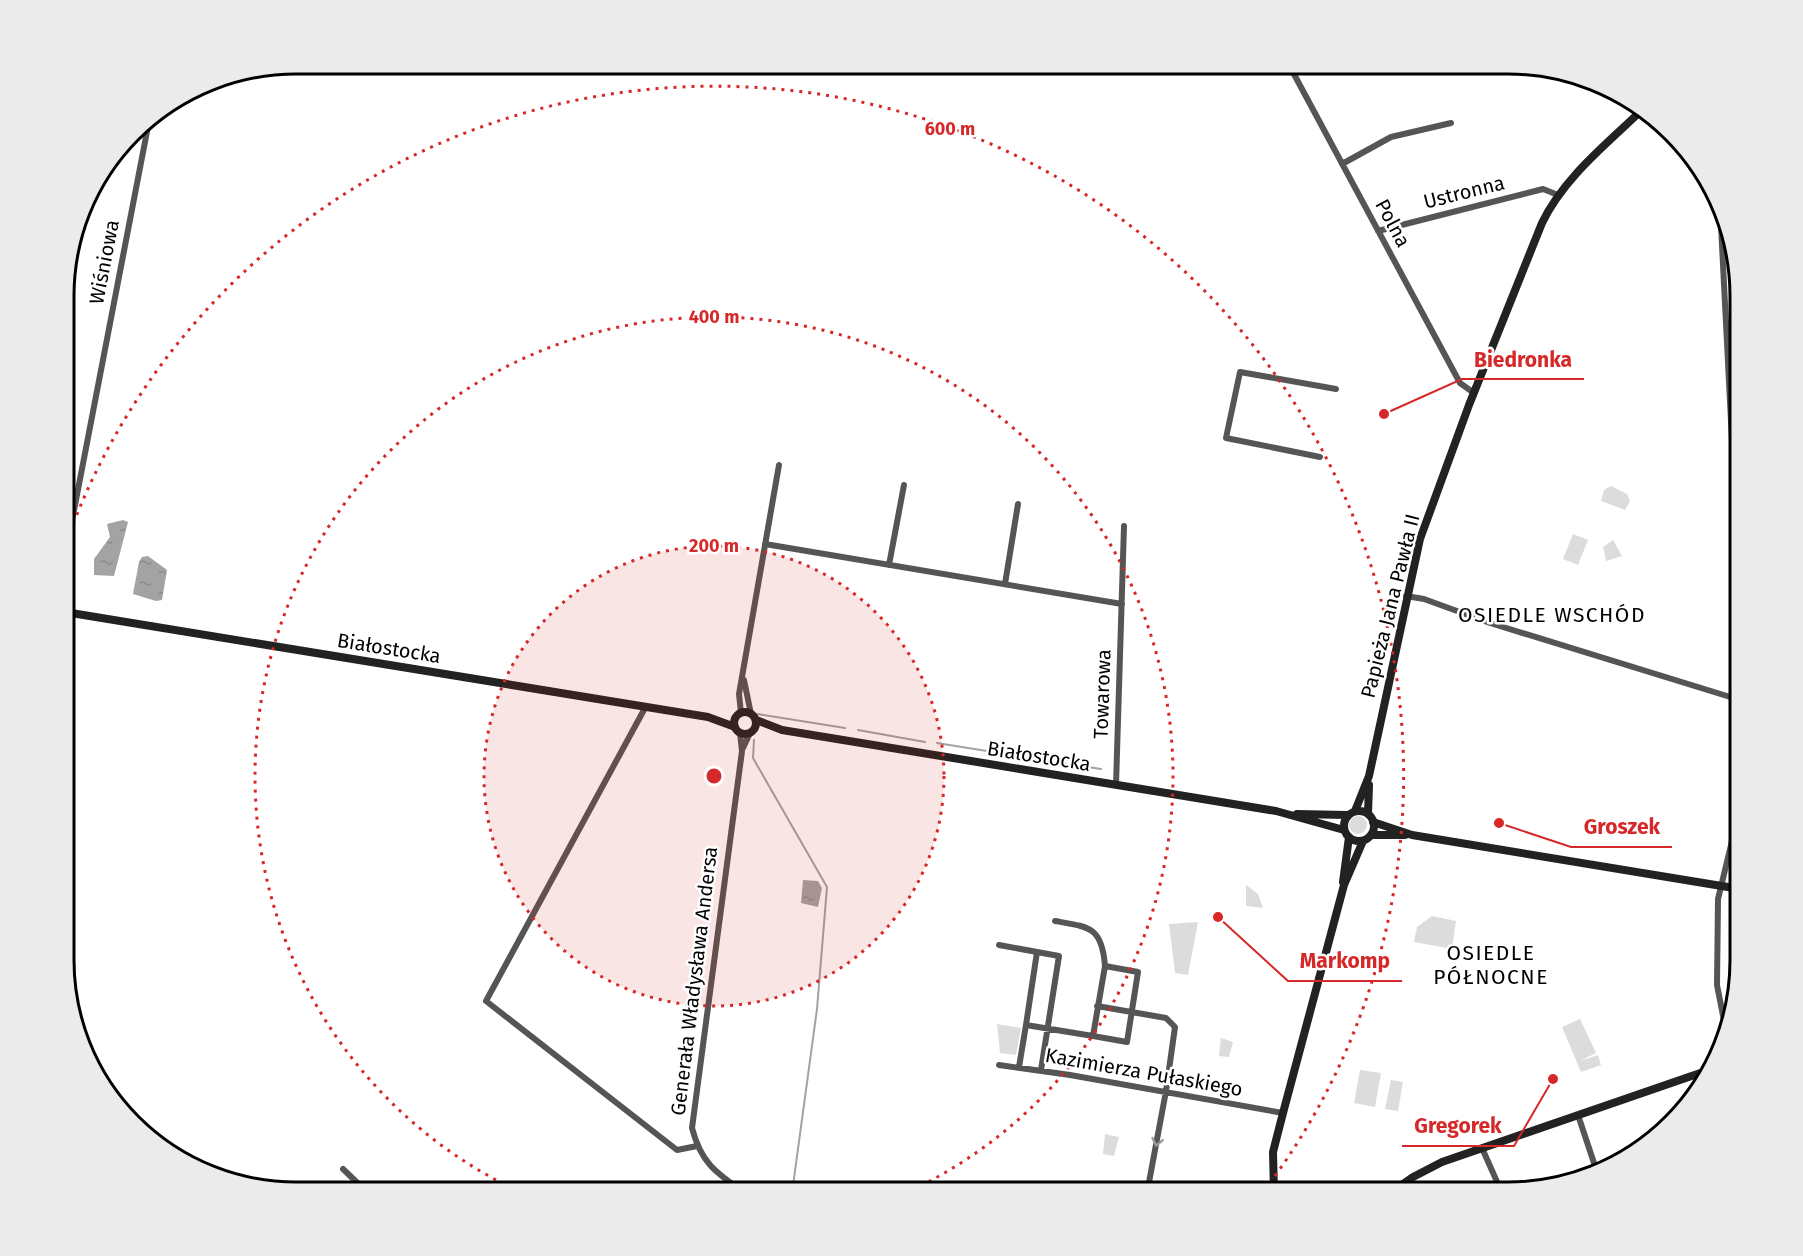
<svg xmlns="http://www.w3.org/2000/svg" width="1803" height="1256" font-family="'Fira Sans',sans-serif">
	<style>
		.green { fill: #dcdcdc }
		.water { fill: url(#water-ripples) }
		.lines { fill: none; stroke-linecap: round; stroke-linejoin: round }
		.stream { stroke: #a3a3a3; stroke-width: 2 }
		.street { stroke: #555; stroke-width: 6 }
		.secondary { stroke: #222; stroke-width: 8 }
		.oneway { stroke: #999 }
		.ring { fill: none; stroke: #d62828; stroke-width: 3; stroke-dasharray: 3 6 }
		.labels { text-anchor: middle; stroke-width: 5; stroke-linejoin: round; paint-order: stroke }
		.street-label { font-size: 20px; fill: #000; stroke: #fff }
		.neighbourhood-label { font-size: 21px; letter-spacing: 1.5px; fill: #000; stroke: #fff }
		.rim { fill: none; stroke: #000; stroke-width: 3 }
		.centre { fill: #d62828; stroke: #fff; stroke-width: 3 }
		.ring-label { font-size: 18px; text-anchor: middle; font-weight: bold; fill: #d62828; stroke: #fff; stroke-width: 5; stroke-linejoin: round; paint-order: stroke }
		.leader { fill: none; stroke: #d62828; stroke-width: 2 }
		.callout-dot { fill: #d62828; stroke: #fff; stroke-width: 2 }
		.callout-label { font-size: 21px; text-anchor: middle; font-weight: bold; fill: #d62828; stroke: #fff; stroke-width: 5; stroke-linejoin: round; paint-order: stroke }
	</style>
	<defs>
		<pattern id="water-ripples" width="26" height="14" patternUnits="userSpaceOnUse" patternTransform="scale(1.5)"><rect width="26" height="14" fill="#a3a3a3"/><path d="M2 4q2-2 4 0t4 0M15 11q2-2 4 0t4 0" fill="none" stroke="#8b8b8b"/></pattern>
	</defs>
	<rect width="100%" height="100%" fill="#fff"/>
	<!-- green -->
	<path class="green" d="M 1740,286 L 1740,462 L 1732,288 Z
		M 1611,486 L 1627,494 L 1630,501 L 1625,510 L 1601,501 L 1604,490 Z
		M 1573,534 L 1588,540 L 1578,565 L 1563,559 Z
		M 1613,540 L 1622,556 L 1606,561 L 1603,547 Z
		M1349 825a9 9 0 1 1 18 0a9 9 0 1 1-18 0Z
		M 1246,885 L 1258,894 L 1263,908 L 1246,906 Z
		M 1432,916 L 1456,921 L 1452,949 L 1414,942 L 1417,927 Z
		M 1198,922 L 1188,975 L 1175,973 L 1169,924 Z
		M 1580,1019 L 1596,1053 L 1580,1061 L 1598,1055 L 1601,1065 L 1581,1072 L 1562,1027 Z
		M 997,1024 L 1021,1028 L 1016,1055 L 1000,1053 Z
		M 1221,1038 L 1233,1042 L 1229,1057 L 1219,1056 Z
		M 1360,1070 L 1381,1073 L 1375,1107 L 1354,1103 Z
		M 1391,1080 L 1403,1082 L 1398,1111 L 1385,1109 Z
		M 1105,1134 L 1119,1137 L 1114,1156 L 1103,1154 Z"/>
	<!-- water -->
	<path class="water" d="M 123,520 L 128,522 L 114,576 L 94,575 L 94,559 L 110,537 L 107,524 Z
		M 148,556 L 167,570 L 162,600 L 156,601 L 133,594 L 139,562 L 142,557 Z
		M 803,880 L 818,881 L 822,888 L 818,907 L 801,903 Z"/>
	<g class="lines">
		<!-- stream -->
		<path class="stream" d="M 757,714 L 845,728
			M 858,730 L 925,742
			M 754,740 L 753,758 L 827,887 L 817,1009 L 792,1193
			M 937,743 L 1043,760
			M 1055,762 L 1101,769"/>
		<!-- street -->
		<path class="street" d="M 1288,63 L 1460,383 L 1474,393
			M 1342,164 L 1391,137 L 1451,123
			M 1720,206 L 1740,597
			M 1378,231 L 1543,189 L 1558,195
			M 1320,457 L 1226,438 L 1240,372 L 1336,389
			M 765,544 L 1122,604
			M 65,557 L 150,116
			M 889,565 L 904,485
			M 1005,584 L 1018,504
			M 1406,596 L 1424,599 L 1490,623 L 1740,700
			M 744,680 L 751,714
			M 645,708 L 486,1001 L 677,1150 L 697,1146
			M 741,713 L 739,694 L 779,465
			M 740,733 L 742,751 L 692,1128 C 701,1163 716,1173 745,1193
			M 743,748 L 750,733
			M 1116,785 L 1124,526
			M 1055,921 C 1090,927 1102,927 1105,966
			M 999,945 L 1059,956 L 1041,1070
			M 1037,952 L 1026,1025 L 1093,1036
			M 1105,966 L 1138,972 L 1127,1042 L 1093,1036 Z
			M 1097,1006 L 1166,1018 L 1175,1027 L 1166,1091 L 1147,1193
			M 1727,1036 L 1717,985 L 1718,899 L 1740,808
			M 999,1065 L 1070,1075 L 1283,1113
			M 1019,1067 L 1026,1025
			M 1578,1115 L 1597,1172
			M 1482,1148 L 1502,1193
			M 343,1169 L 368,1193"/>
		<!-- secondary -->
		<path class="secondary" d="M 65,612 L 708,717 L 735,727
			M734 723a11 11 0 1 1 22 0a11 11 0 1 1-22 0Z
			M 756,720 L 782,730 L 1276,811 L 1344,830
			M1344 826a15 15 0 1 1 30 0a15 15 0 1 1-30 0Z
			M 1355,811 L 1369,776 L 1420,539 L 1469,405 L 1542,223 C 1564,177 1608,143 1644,108
			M 1297,814 L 1347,815
			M 1368,814 L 1369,785
			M 1373,822 L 1412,835 L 1740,889
			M 1371,835 L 1405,835
			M 1343,882 L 1349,837
			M 1274,1193 L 1273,1152 L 1283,1113 L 1344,885 L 1363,841
			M 1390,1193 L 1413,1177 L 1442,1162 L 1709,1070"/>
	</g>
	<!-- one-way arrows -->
	<defs><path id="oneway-chevron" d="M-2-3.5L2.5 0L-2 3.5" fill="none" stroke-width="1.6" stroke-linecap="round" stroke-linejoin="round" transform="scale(1.5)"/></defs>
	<use class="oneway" href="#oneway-chevron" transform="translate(1157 1142) rotate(101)"/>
	<!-- distance rings -->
	<circle cx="714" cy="776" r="230" fill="#d62828" fill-opacity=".12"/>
	<g class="ring">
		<circle cx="714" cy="776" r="230"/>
		<path d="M520 1192A459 459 0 1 1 908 1192"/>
		<path d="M67 540A689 689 0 1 1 1264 1191"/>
	</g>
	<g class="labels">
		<!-- street labels -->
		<g class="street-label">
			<text transform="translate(1464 192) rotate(-14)" y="7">Ustronna</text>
			<text transform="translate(1393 223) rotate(62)" y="7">Polna</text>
			<text transform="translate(104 262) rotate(-79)" y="7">Wiśniowa</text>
			<text transform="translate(1390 606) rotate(-76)" y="7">Papieża Jana Pawła II</text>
			<text transform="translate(389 648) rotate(9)" y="7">Białostocka</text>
			<text transform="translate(1102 694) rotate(-88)" y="7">Towarowa</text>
			<text transform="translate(1039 756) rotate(9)" y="7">Białostocka</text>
			<text transform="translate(694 981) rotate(-83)" y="7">Generała Władysława Andersa</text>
			<text transform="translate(1144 1072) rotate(10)" y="7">Kazimierza Pułaskiego</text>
		</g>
		<!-- neighbourhood labels -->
		<g class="neighbourhood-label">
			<text x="1552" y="622">OSIEDLE WSCHÓD</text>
			<text x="1491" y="960">OSIEDLE<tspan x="1491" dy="24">PÓŁNOCNE</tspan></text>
		</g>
	</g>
	<!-- crop -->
	<path d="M0 0H1803V1256H0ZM296 74H1508A222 222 0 0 1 1730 296V960A222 222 0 0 1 1508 1182H296A222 222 0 0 1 74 960V296A222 222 0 0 1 296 74Z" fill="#ebebeb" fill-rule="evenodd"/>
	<path class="rim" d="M296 74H1508A222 222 0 0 1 1730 296V960A222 222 0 0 1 1508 1182H296A222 222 0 0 1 74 960V296A222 222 0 0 1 296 74Z"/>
	<circle cx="714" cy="776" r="9" class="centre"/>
	<g class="ring-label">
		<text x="950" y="135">600 m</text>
		<text x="714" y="323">400 m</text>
		<text x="714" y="552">200 m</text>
	</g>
	<!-- callouts -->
	<path class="leader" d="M1384 414L1462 379H1584M1499 823L1571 847H1672M1218 917L1288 981H1402M1553 1079L1514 1146H1402"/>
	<g class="callout-dot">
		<circle cx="1384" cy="414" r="6"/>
		<circle cx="1499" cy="823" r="6"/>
		<circle cx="1218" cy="917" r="6"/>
		<circle cx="1553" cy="1079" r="6"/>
	</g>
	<g class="callout-label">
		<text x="1523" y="367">Biedronka</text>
		<text x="1622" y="834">Groszek</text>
		<text x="1345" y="968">Markomp</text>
		<text x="1458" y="1133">Gregorek</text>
	</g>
</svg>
